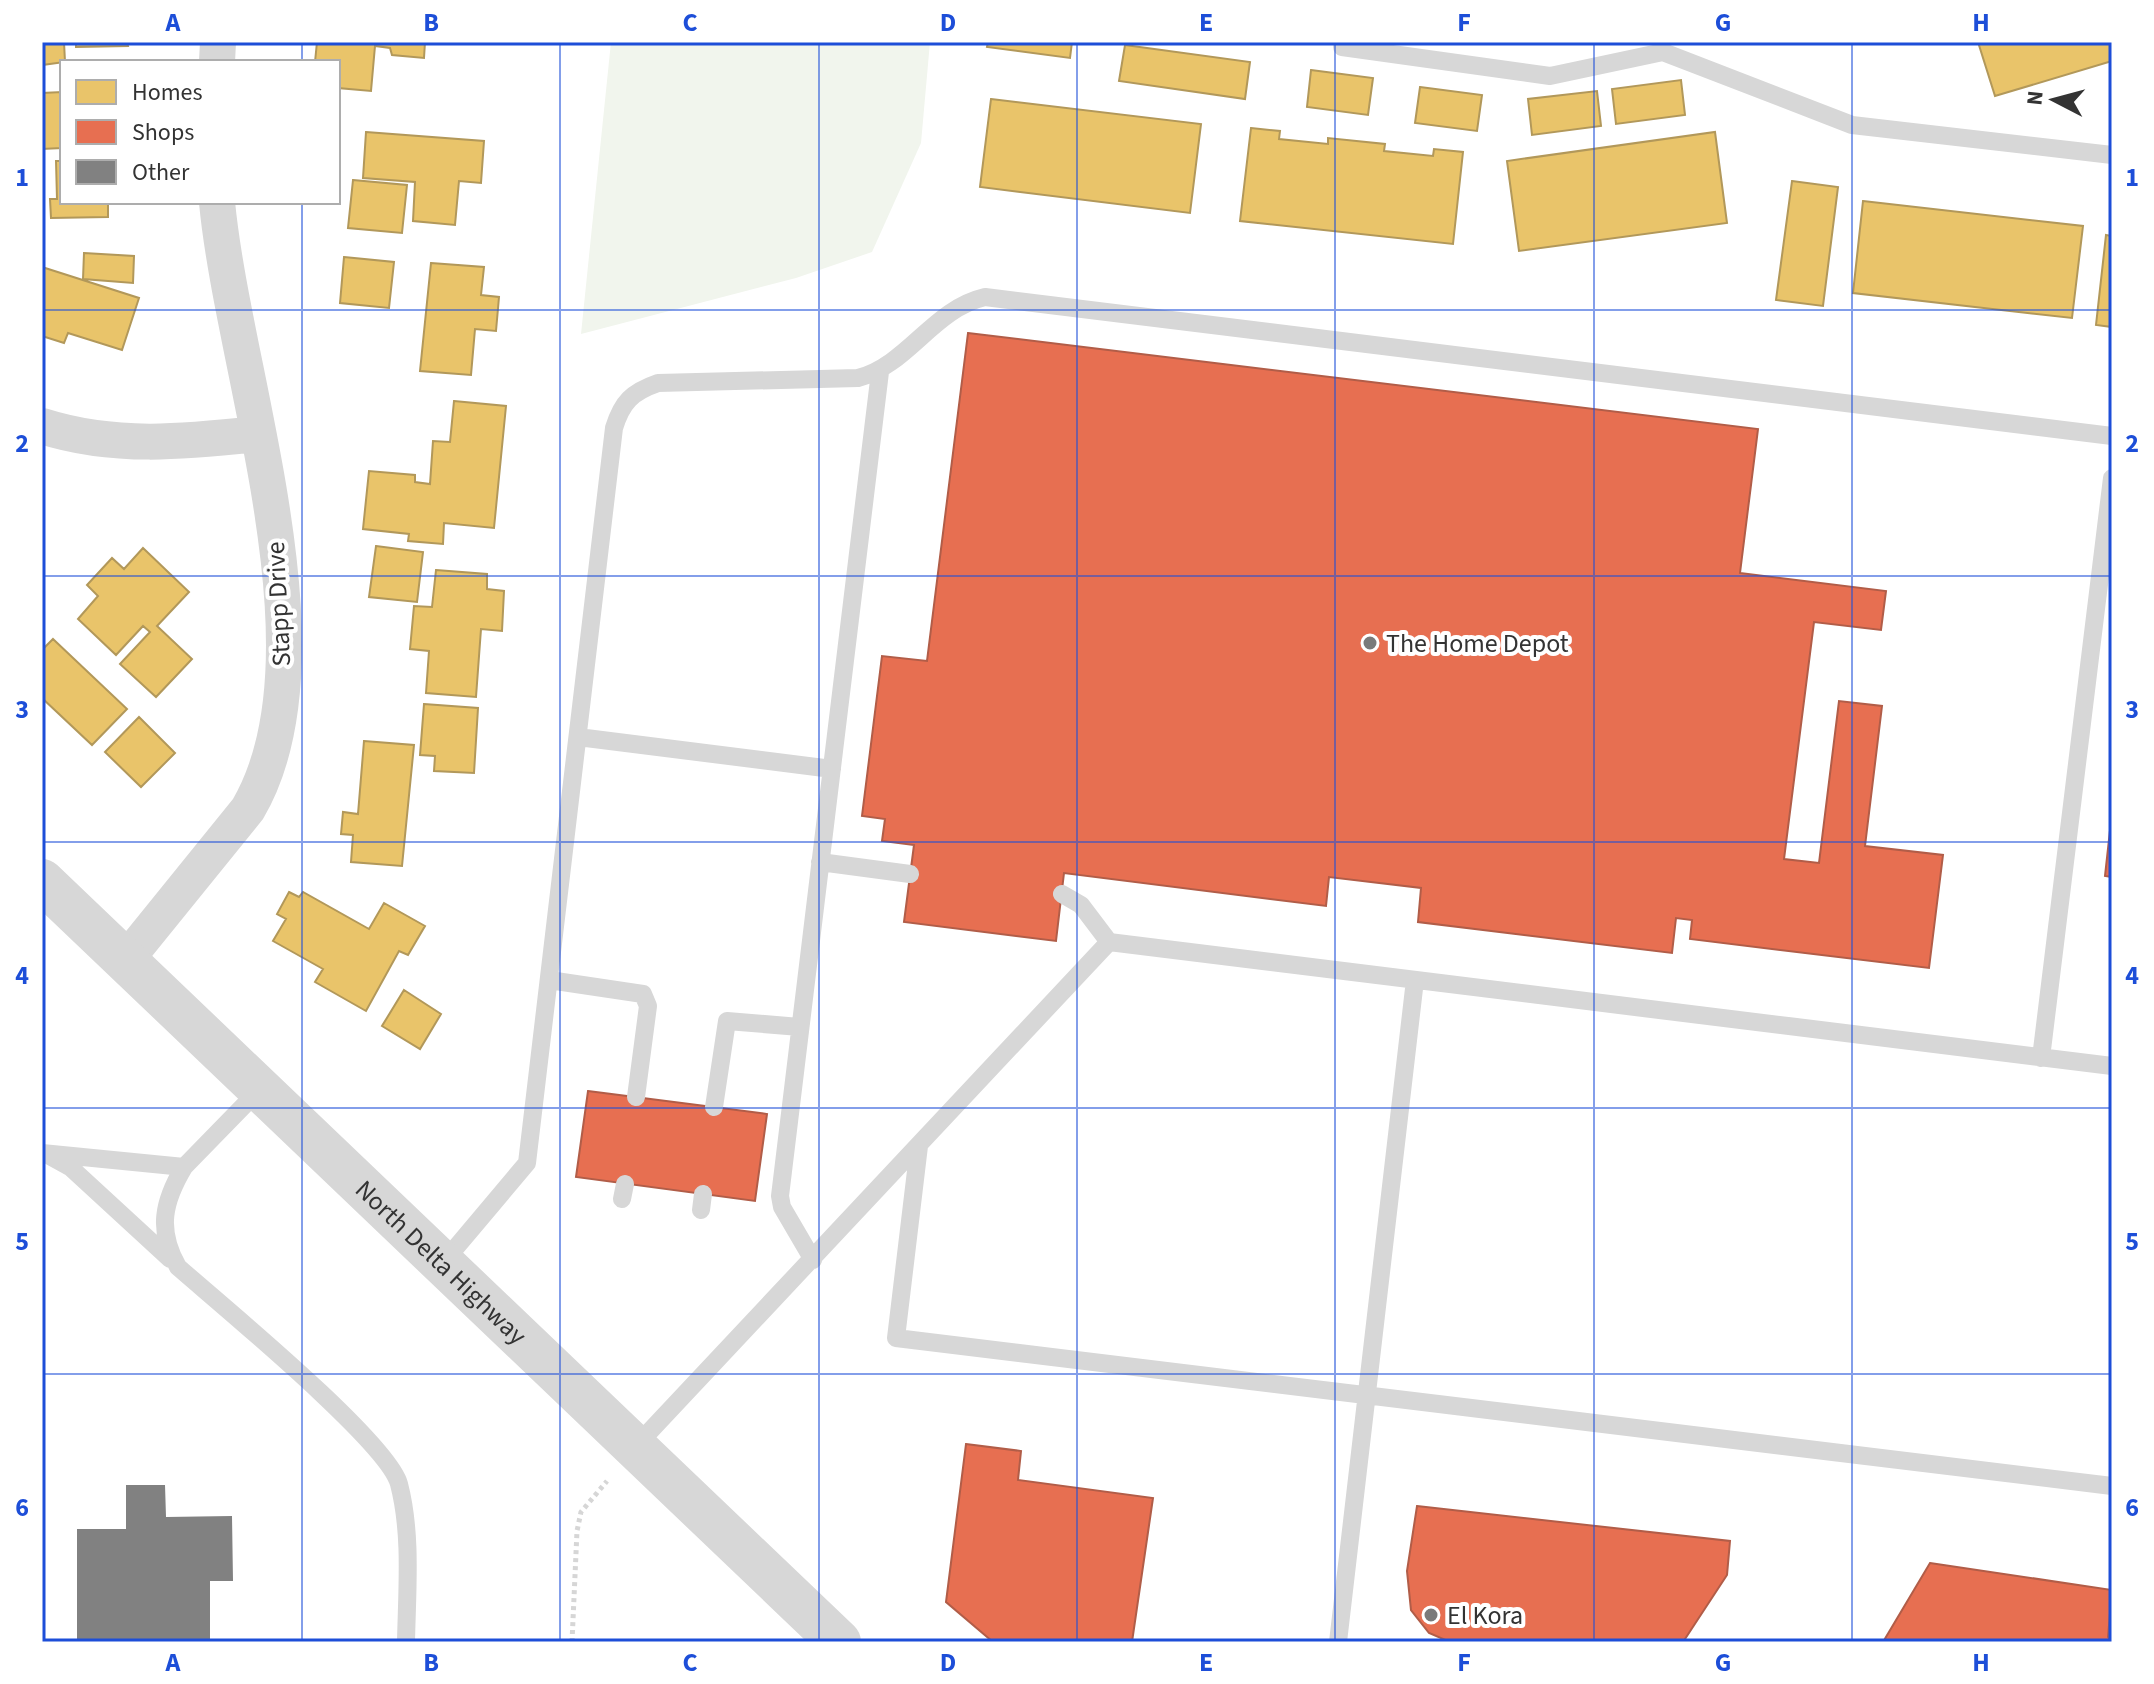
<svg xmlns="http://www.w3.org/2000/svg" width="2154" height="1684" font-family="'Source Sans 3',sans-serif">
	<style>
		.green { fill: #f1f5ed }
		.homes { fill: #e9c46a; stroke: #b2985a; stroke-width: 2 }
		.shops { fill: #e76f51; stroke: #b15d48; stroke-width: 2 }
		.building { fill: #818181 }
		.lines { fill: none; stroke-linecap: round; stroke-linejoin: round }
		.path { stroke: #d6d6d6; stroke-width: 5; stroke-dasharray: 4 4; stroke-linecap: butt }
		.service { stroke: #d7d7d7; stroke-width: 18 }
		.minor { stroke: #d7d7d7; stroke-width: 36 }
		.tertiary { stroke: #d7d7d7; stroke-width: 44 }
		.grid { fill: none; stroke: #1d4ed8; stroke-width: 2; stroke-opacity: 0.55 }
		.poi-dot { fill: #7a7a7a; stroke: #fff; stroke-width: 3 }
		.labels { text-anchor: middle; stroke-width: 8; stroke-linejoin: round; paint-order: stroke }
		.street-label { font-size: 26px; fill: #333; stroke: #fff }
		.poi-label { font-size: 26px; fill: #333; stroke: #fff; text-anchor: start }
		.neatline { fill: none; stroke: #1d4ed8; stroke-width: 3 }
		.grid-label { font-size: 26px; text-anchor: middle; font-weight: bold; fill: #1d4ed8 }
	</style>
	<rect width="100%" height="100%" fill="#fff"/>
	<!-- green -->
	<path class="green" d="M 611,42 L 930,42 L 921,143 L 872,252 L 796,278 L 581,334 Z"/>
	<!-- homes -->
	<path class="homes" d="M 42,42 L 64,42 L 65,62 L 42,65 Z
		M 76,42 L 127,42 L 128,46 L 76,47 Z
		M 317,42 L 425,42 L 424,58 L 392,55 L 390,48 L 375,46 L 371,91 L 338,88 L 338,62 L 315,62 Z
		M 988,42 L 1072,42 L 1070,58 L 987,47 Z
		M 1978,42 L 2112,42 L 2112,61 L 1995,96 Z
		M 1125,45 L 1250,62 L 1245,99 L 1119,81 Z
		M 1311,70 L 1373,78 L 1368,115 L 1307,107 Z
		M 1681,80 L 1685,115 L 1616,124 L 1612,89 Z
		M 1420,87 L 1482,95 L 1477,131 L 1415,123 Z
		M 1597,91 L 1601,126 L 1532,135 L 1528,99 Z
		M 62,92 L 62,148 L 42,149 L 42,93 Z
		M 991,99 L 1201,124 L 1190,213 L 980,187 Z
		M 1251,128 L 1280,131 L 1279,139 L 1328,144 L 1328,138 L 1385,144 L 1384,151 L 1433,156 L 1434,149 L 1463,152 L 1453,244 L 1240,221 Z
		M 366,132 L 484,141 L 481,183 L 459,181 L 455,225 L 413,221 L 415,182 L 363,178 Z
		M 1715,132 L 1727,223 L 1519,251 L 1507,161 Z
		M 56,161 L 62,161 L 62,202 L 108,202 L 108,217 L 51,218 L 50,199 L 57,199 Z
		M 353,180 L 407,185 L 402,233 L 348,228 Z
		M 1792,181 L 1838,187 L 1823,306 L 1776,300 Z
		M 1863,201 L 2083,226 L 2072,318 L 1853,293 Z
		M 2106,235 L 2112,236 L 2112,327 L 2096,325 Z
		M 84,253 L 134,256 L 133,283 L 83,279 Z
		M 344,257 L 394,262 L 389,308 L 340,303 Z
		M 431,263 L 484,267 L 481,295 L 499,297 L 496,331 L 475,329 L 471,375 L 420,371 Z
		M 42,267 L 139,298 L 122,350 L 68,333 L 64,343 L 42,336 Z
		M 454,401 L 506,406 L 494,528 L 444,523 L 443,544 L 408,541 L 409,534 L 363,529 L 369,471 L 415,475 L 415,482 L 430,484 L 433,441 L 450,442 Z
		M 376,546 L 423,552 L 417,602 L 369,597 Z
		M 143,548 L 189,592 L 157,626 L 192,659 L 156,697 L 120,664 L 150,632 L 143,626 L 116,655 L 78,619 L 98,596 L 87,585 L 112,558 L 124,569 Z
		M 436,570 L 487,574 L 487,589 L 504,591 L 502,631 L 481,629 L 476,697 L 426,693 L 429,651 L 410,649 L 414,606 L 432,607 Z
		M 53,639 L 127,709 L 92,745 L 42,698 L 42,650 Z
		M 424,704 L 478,708 L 474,773 L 434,771 L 435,756 L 420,755 Z
		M 139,717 L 175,753 L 141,787 L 105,752 Z
		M 364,741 L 414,745 L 402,866 L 351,862 L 353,835 L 341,834 L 343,812 L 358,814 Z
		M 289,892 L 299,897 L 303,892 L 369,929 L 384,903 L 425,926 L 408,955 L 399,951 L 366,1011 L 315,982 L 323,969 L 273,941 L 286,919 L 277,914 Z
		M 404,990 L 441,1014 L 420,1049 L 382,1026 Z"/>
	<!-- shops -->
	<path class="shops" d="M 968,333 L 1758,429 L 1740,573 L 1886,591 L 1881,630 L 1814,622 L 1784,859 L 1819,863 L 1839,701 L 1882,706 L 1865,846 L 1943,855 L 1929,968 L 1690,939 L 1692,920 L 1676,918 L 1672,953 L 1418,922 L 1421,888 L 1329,877 L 1326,906 L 1064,873 L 1056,941 L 904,922 L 914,845 L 882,841 L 885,819 L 862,816 L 882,656 L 927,661 Z
		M 2112,812 L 2112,877 L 2105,876 Z
		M 588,1091 L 767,1114 L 755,1201 L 576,1177 Z
		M 966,1444 L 1021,1451 L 1018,1480 L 1153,1498 L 1132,1642 L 993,1642 L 946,1602 Z
		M 1417,1506 L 1730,1541 L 1727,1575 L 1683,1642 L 1450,1642 L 1429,1633 L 1411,1610 L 1407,1571 Z
		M 1930,1563 L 2112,1590 L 2108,1637 L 2112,1642 L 1883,1642 Z"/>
	<!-- building -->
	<path class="building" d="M 126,1485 L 165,1485 L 166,1517 L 232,1516 L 233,1581 L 210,1581 L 210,1642 L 77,1642 L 77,1529 L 126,1529 Z"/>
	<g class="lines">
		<!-- path -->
		<path class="path" d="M 572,1642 L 577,1531 L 581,1512 L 607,1481"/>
		<!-- service -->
		<path class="service" d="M 1342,42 L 1342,47 L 1550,76 L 1663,52 L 1852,125 L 2112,155
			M 578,737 L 832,769
			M 820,862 L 910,874
			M 1062,894 L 1081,905 L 1109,942
			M 549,980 L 643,994 L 648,1006 L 636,1097
			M 2041,1058 L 2112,478
			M 714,1107 L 727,1021 L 800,1027
			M 919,1146 L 896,1338 L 2112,1486
			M 42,1153 L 184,1167 L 261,1088
			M 50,1156 L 70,1167 L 170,1259
			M 184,1167 C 163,1202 157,1230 178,1267 C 219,1303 388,1442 399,1484 C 412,1534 407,1590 406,1642
			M 622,1199 L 625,1184
			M 701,1210 L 703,1194
			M 813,1260 L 782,1207 L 780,1196 L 880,372
			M 442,1264 L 527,1163 L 614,428 C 622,402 632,392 658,383 L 858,378 C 908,365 933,309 985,297 L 2112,436
			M 636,1446 L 1109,942 L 2112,1066
			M 1338,1642 L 1415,980"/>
		<!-- minor -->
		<path class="minor" d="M 217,62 L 218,42
			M 42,426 C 114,449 184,442 258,434
			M 125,961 L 248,809 C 338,655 233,373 217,202"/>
		<!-- tertiary -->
		<path class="tertiary" id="s1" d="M 42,881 L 839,1642"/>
	</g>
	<!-- grid -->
	<path class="grid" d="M 302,42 L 302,62M 560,42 L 560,1642M 819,42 L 819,1642M 1077,42 L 1077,1642M 1335,42 L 1335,1642M 1594,42 L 1594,1642M 1852,42 L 1852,1642M 302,202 L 302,1642M 42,310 L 2112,310M 42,576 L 2112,576M 42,842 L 2112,842M 42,1108 L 2112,1108M 42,1374 L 2112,1374"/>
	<!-- markers -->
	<g class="poi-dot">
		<circle cx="1370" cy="643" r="8"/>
		<circle cx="1431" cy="1615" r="8"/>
	</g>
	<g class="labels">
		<!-- street labels -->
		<g class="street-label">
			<text transform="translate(278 604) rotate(-93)" y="9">Stapp Drive</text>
			<text dy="9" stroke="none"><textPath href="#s1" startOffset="552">North Delta Highway</textPath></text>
		</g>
		<!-- poi labels -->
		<g class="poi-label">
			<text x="1386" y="652">The Home Depot</text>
			<text x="1447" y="1624">El Kora</text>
		</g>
	</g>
	<!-- border -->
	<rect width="2154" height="1684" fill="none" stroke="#ffffff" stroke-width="88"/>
	<!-- legend -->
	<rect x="60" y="60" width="280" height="144" fill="#ffffff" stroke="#adadad" stroke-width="2"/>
	<rect x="76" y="80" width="40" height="24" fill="#e9c46a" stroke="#adadad" stroke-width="2"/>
	<text x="132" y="100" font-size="24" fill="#333333">Homes</text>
	<rect x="76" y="120" width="40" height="24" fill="#e76f51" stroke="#adadad" stroke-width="2"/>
	<text x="132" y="140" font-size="24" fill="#333333">Shops</text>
	<rect x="76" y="160" width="40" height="24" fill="#818181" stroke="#adadad" stroke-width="2"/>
	<text x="132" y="180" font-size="24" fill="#333333">Other</text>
	<!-- north arrow -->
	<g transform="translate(2054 100) rotate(276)" stroke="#ffffff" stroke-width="6" paint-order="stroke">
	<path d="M0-6L14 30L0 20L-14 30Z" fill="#333333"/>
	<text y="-12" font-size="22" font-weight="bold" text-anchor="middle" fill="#333333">N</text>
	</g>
	<rect x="44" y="44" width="2066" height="1596" class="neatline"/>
	<g class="grid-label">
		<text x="173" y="31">A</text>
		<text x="431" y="31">B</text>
		<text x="690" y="31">C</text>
		<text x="948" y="31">D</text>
		<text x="1206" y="31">E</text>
		<text x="1464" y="31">F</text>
		<text x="1723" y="31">G</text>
		<text x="1981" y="31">H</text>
		<text x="22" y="186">1</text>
		<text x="2132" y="186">1</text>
		<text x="22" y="452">2</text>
		<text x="2132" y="452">2</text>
		<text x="22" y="718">3</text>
		<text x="2132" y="718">3</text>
		<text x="22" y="984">4</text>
		<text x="2132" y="984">4</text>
		<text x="22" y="1250">5</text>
		<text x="2132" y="1250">5</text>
		<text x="22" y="1516">6</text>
		<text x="2132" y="1516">6</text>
		<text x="173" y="1671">A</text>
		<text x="431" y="1671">B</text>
		<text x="690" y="1671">C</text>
		<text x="948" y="1671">D</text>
		<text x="1206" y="1671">E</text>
		<text x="1464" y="1671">F</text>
		<text x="1723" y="1671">G</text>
		<text x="1981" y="1671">H</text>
	</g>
</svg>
